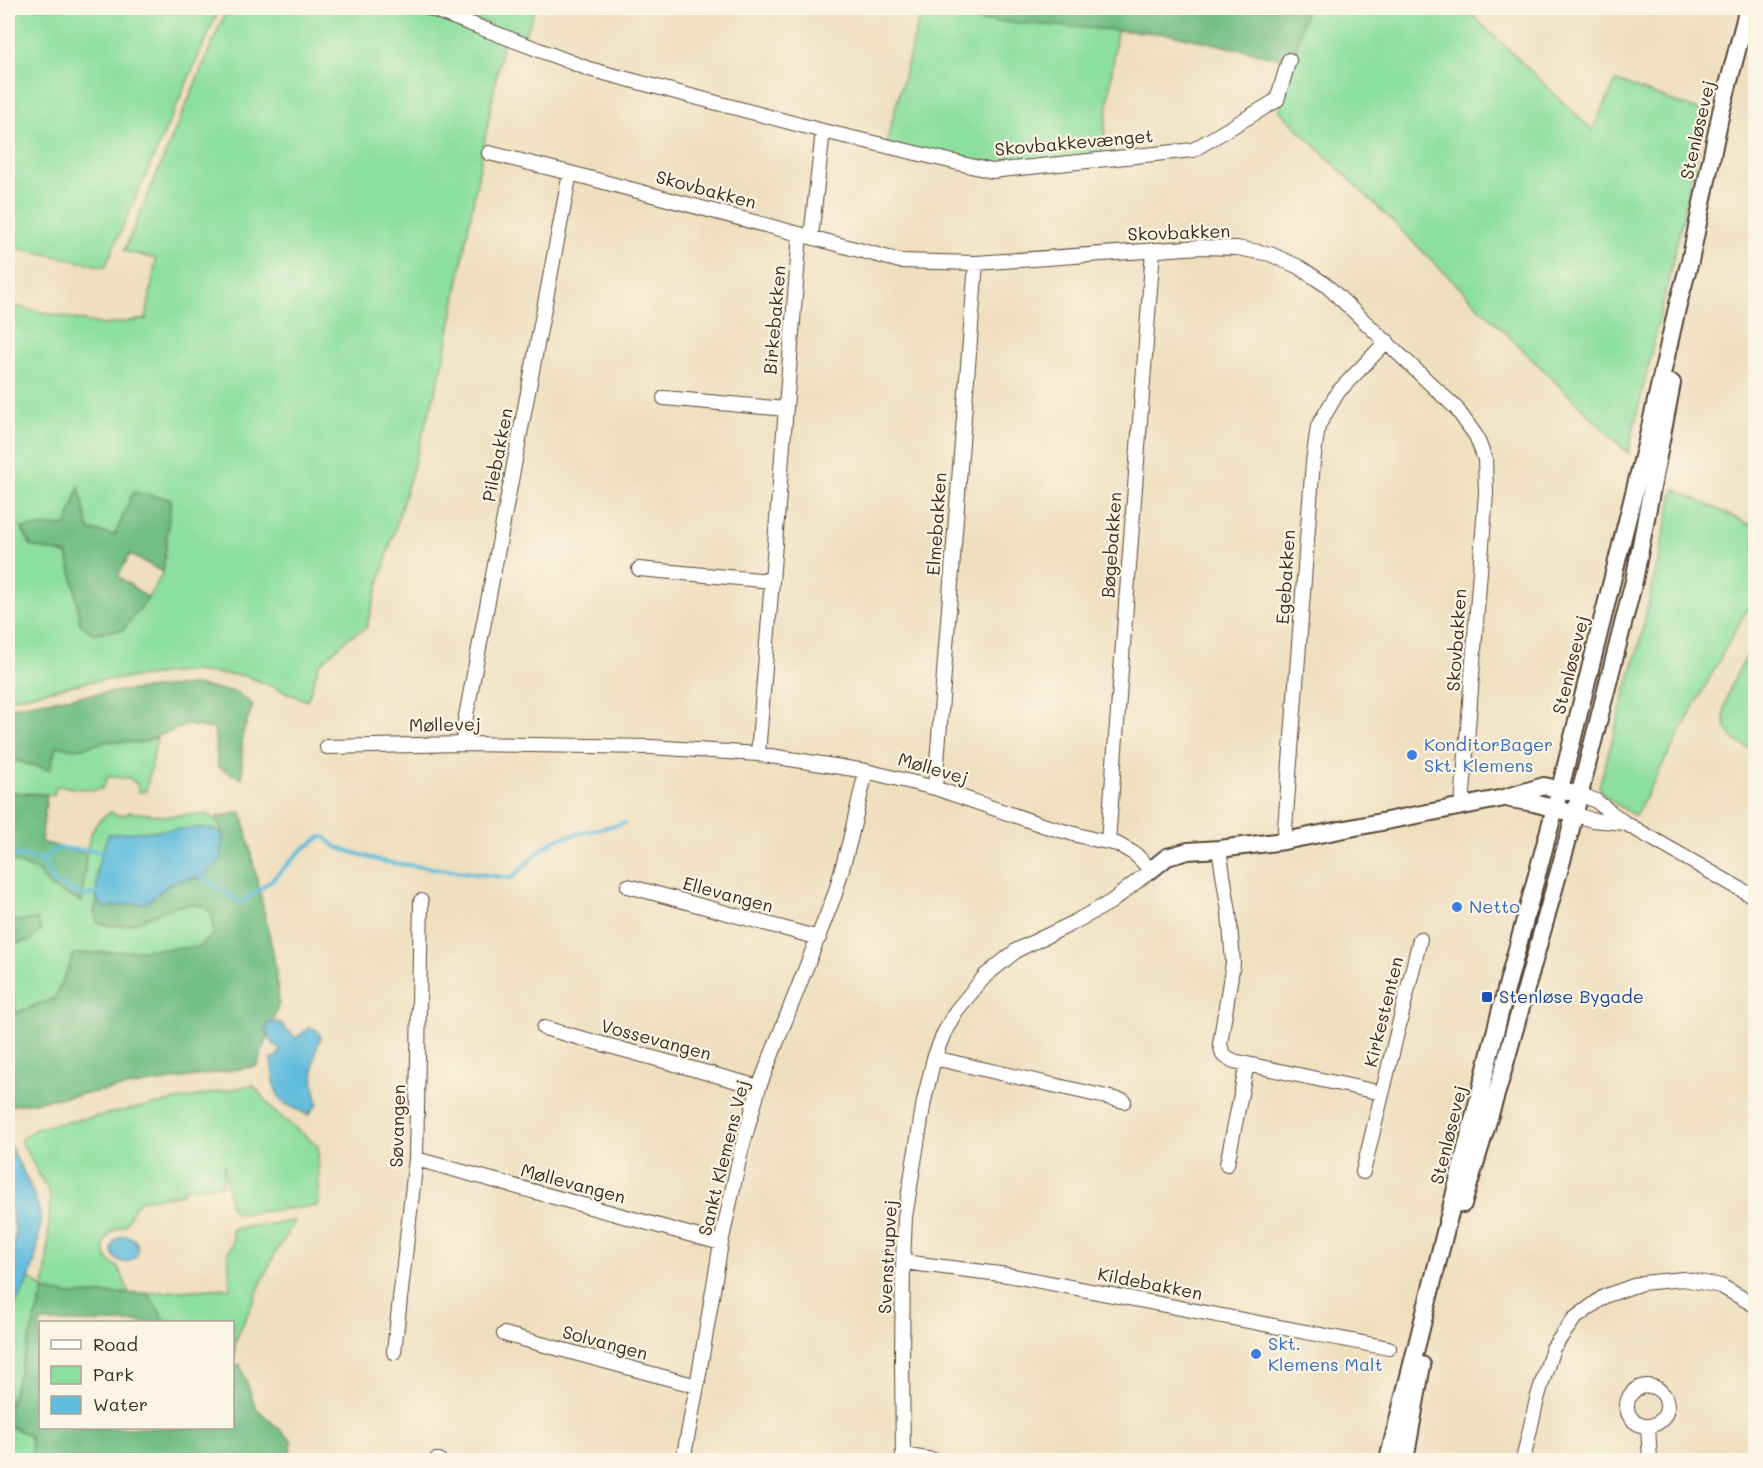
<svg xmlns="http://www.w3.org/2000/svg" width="1763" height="1468" font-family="Mali,sans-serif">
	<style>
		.green { fill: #8ddf9f; stroke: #64845e; stroke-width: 1.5; fill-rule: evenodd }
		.forest { fill: #72be86; stroke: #567452; stroke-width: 1.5 }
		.water { fill: #5ebcdc; stroke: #4c737d; stroke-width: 1.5 }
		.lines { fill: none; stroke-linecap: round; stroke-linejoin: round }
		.stream { stroke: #5ebcdc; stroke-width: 4 }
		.minor-casing { stroke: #564536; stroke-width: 16 }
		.tertiary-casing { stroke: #564536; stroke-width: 20 }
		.minor { stroke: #fff; stroke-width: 14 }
		.tertiary { stroke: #fff; stroke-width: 16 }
		.shop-dot { fill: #3f7fe0; stroke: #fcf5e5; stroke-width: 2 }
		.transit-dot { fill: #1a4fb4; stroke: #fcf5e5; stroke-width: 2 }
		.labels { text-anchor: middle; stroke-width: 4.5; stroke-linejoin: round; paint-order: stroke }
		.street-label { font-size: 18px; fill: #3b2a1e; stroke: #fcf5e5 }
		.shop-label { font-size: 18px; fill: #366cbe; stroke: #fcf5e5; text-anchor: start }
		.transit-label { font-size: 18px; fill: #164399; stroke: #fcf5e5; text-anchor: start }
	</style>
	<rect width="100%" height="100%" fill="#fcf5e5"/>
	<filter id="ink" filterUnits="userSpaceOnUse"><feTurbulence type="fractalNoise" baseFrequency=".0167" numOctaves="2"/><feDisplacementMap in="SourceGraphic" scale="12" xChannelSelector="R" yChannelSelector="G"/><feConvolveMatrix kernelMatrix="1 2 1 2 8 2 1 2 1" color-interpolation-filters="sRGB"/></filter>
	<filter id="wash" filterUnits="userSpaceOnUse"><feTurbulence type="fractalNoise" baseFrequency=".008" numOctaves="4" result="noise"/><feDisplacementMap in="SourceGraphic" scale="24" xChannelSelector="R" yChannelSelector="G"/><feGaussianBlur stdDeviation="1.35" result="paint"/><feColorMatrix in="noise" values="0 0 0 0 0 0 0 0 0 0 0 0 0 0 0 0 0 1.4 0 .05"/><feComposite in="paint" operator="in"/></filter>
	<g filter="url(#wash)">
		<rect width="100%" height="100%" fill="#efdfbf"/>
		<!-- green -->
		<path class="green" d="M 8,8 L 194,8 L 217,14 L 105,267 L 8,246 Z
			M 230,8 L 418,8 L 468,25 L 503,41 L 443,365 L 366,628 L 349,637 L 319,665 L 307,701 L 247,676 L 192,671 L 88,682 L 8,699 L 8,305 L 103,325 L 146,319 L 156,259 L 124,251 L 224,16 ZM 79,487 L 89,530 L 115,535 L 133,492 L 171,499 L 163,572 L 148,598 L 123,630 L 75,587 L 67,554 L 31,546 L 22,529 L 67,525 Z
			M 443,8 L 536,8 L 524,37 Z
			M 1306,8 L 1465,8 L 1592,130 L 1616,81 L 1707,113 L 1628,453 L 1279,110 L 1293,61 Z
			M 920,16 L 1117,30 L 1102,154 L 993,166 L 886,144 Z
			M 1674,489 L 1755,527 L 1755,594 L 1635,816 L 1605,797 L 1599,787 L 1640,641 Z
			M 1755,643 L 1755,750 C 1697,733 1735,675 1755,643 Z
			M 157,737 L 146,791 L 138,792 L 138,785 L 129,778 L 107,777 L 106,783 L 101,789 L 94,790 L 56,786 L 54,795 L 8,792 L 8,762 L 17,761 L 50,770 L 56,745 L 77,749 L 109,741 L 141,743 Z
			M 110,812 C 118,816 122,817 130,812 L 165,816 L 208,814 L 219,824 L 223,835 L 213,829 L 97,868 L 97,901 L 94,913 L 134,923 L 164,909 L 193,904 L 207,908 L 213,917 L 213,934 L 199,947 L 75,954 L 55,998 L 16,1013 L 8,974 L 8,945 L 31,940 L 37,919 L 8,922 L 8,859 L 39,872 L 50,887 L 82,902 C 86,878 82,839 99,821 C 102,817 107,815 110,812 Z
			M 253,1085 L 275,1112 L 318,1146 L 319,1203 L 316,1206 L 237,1214 L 230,1206 L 224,1163 L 223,1184 L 183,1189 L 183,1194 L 141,1200 L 133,1209 L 125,1226 C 110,1228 99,1243 107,1258 C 110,1264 118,1265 120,1271 C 124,1278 126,1286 129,1293 L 69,1295 L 44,1290 L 8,1410 L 8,1313 L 17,1302 L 29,1278 L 44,1289 L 48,1250 L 50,1194 L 20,1140 L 37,1128 Z
			M 295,1221 L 274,1255 L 235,1342 L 234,1367 L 233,1367 L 232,1322 L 166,1322 L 148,1293 L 230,1288 L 228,1252 L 233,1243 L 232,1229 Z
			M 8,1425 L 30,1436 L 33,1460 L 8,1460 Z"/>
		<!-- forest -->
		<path class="forest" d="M 921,8 L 1306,8 L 1293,61 L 1171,34 L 920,16 Z
			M 79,486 L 89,530 L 115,535 L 133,492 L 171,499 L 163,572 L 130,554 L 118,576 L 148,598 L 123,630 L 93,633 L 80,624 L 75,587 L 67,554 L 31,546 L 22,528 L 67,525 Z
			M 194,685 L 236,692 L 253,705 L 242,736 L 242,779 L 218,767 L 214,729 L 188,725 L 141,743 L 109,741 L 77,749 L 56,746 L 50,770 L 17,761 L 8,762 L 8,708 C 69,696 132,689 194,685 Z
			M 8,792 L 47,795 L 41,842 L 86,854 L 82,902 L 50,887 L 39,872 L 8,859 Z
			M 242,812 L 274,957 L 279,1003 L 257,1066 L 8,1106 L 8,974 L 16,1013 L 55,998 L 74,954 L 199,947 L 213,934 C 213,928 215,921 212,916 C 199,889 153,916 135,923 C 122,927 110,927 98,923 L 94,913 L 97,901 L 105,908 L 122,905 L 146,903 L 172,882 L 202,877 L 223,835 L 217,817 Z
			M 37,919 L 41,931 L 31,940 L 8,945 L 8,922 Z
			M 44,1290 L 69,1295 L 148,1293 L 166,1322 L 40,1322 L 40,1428 L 232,1428 L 233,1367 L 240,1364 L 256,1408 L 292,1441 L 289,1460 L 33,1460 L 30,1436 L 8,1425 L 8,1410 Z"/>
		<!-- water -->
		<path class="water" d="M 199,828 L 213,829 L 223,835 L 221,861 L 202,877 L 172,882 L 146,903 L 122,905 L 105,908 L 97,901 L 97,868 L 108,834 Z
			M 279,1022 L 296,1038 L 310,1027 L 317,1030 L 321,1037 C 312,1056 311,1083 318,1103 L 308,1115 L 282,1102 L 275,1088 L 271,1060 L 277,1056 L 281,1050 L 272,1043 L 266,1032 L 268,1023 Z
			M 8,1142 C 19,1165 34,1189 40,1214 C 41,1220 40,1227 39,1233 C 37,1263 28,1290 8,1313 L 8,1269 L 14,1247 L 15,1231 L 12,1212 L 8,1200 Z
			M112 1249a13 13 0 1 1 26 0a13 13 0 1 1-26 0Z"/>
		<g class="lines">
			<!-- stream -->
			<path class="stream" d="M 8,854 L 42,860 L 53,882 L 84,896 L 97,893
				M 42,860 L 57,848 L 103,851
				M 202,877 L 241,903 L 271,881 L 303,849 L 321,837 L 326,838 L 336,847 L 384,862 L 512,878 L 535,855 L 556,839 L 625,823"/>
		</g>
	</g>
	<g filter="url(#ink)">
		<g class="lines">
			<!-- minor casing -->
			<g class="minor-casing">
				<path id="minor" d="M 429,8 L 589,69 L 823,131 L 992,171 L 1193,150 L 1277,100 L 1289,60
					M 489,153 L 570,173 L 900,261 L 976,263 L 1200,247 L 1237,248 L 1270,254 L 1299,267 L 1326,285 L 1456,408 L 1476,436 L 1485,459 L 1486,493 L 1462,806
					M 811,237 L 823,131
					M 664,398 L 786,409
					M 639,569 L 772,581
					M 463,744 L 465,721 L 570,173
					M 327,747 L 463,744 L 651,747 L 758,754 L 866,771 L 935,788 L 1042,825 L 1092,839 L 1117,844 L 1135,854 L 1151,870 L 1111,902 L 1069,925 L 1017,950 L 985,976 L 956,1011 L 944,1033 L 934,1058 L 924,1101 L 905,1217 L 903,1262 L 902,1361 L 903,1460
					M 758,754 L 800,234
					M 935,788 L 976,263
					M 1580,794 L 1596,801 L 1625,823 L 1756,898
					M 1574,814 L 1592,820 L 1625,823
					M 1284,841 L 1313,462 L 1318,426 L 1338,392 L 1387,341
					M 1108,842 L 1153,250
					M 1219,849 L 1229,912 L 1233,963 L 1220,1044 L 1223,1055 L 1234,1061 L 1247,1064 L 1382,1093
					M 628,886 L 819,938
					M 544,1028 L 759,1087
					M 934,1058 L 1124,1101
					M 416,1159 L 721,1243
					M 1227,1164 L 1247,1064
					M 1363,1172 L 1420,939
					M 903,1262 L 1008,1275 L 1389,1348
					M 504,1334 L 697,1386
					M 394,1352 L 416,1159 L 421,901
					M1627 1406a20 20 0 1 1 40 0a20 20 0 1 1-40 0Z
					M 1648,1426 L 1650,1460
					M 903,1455 L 933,1460
					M 436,1460 L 439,1460
					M 683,1460 L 697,1386 L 721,1243 L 741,1151 L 759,1087 L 835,894 L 850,840 L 866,771
					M 1523,1460 L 1537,1399 L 1553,1348 L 1574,1319 L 1605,1296 L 1642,1283 L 1683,1279 L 1721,1286 L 1756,1306"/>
			</g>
			<!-- tertiary casing -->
			<g class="tertiary-casing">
				<path id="tertiary" d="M 1510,799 L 1534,803 L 1564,811
					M 1151,870 L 1167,857 L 1188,851 L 1219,849 L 1284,841 L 1504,798 L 1544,786 L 1570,792
					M 1463,1204 L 1501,1078 L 1570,832 L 1634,581 L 1672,383
					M 1388,1460 L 1502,1005 L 1560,789 L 1646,445 L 1678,304 L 1690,261 L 1721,112 L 1748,8
					M 1405,1460 L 1422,1365"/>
			</g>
			<!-- minor -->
			<use href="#minor" class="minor"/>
			<!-- tertiary -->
			<use href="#tertiary" class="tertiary"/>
		</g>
	</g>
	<!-- markers -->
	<g class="shop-dot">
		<circle cx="1412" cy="755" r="6"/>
		<circle cx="1457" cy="907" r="6"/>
		<circle cx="1256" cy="1354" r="6"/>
	</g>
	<rect class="transit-dot" x="1481" y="991" width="12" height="12" rx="3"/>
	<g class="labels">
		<!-- street labels -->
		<g class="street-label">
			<text transform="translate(1698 130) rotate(-77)" y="6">Stenløsevej</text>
			<text transform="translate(1074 143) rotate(-5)" y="6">Skovbakkevænget</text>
			<text transform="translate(706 190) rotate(15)" y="6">Skovbakken</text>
			<text transform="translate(1179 233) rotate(-2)" y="6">Skovbakken</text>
			<text transform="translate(775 320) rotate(-85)" y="6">Birkebakken</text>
			<text transform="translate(498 455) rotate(-79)" y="6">Pilebakken</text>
			<text transform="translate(937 524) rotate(-86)" y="6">Elmebakken</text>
			<text transform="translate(1112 545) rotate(-86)" y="6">Bøgebakken</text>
			<text transform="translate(1286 577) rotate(-86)" y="6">Egebakken</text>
			<text transform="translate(1457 640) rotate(-86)" y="6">Skovbakken</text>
			<text transform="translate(1571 665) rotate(-76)" y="6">Stenløsevej</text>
			<text transform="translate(445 725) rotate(-1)" y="6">Møllevej</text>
			<text transform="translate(933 769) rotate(16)" y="6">Møllevej</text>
			<text transform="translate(728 895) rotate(15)" y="6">Ellevangen</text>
			<text transform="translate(1384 1012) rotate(-76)" y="6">Kirkestenten</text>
			<text transform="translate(656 1040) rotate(15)" y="6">Vossevangen</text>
			<text transform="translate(398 1126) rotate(-88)" y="6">Søvangen</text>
			<text transform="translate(1449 1135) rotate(-76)" y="6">Stenløsevej</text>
			<text transform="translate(724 1158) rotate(-76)" y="6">Sankt Klemens Vej</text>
			<text transform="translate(573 1184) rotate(15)" y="6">Møllevangen</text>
			<text transform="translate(888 1257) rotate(-87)" y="6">Svenstrupvej</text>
			<text transform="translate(1150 1284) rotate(11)" y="6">Kildebakken</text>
			<text transform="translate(605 1343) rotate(15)" y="6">Solvangen</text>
		</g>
		<!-- shop labels -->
		<g class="shop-label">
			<text x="1424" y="751">KonditorBager<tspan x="1424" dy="21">Skt. Klemens</tspan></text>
			<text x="1469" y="913">Netto</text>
			<text x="1268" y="1350">Skt.<tspan x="1268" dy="21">Klemens Malt</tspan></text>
		</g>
		<!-- transit labels -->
		<g class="transit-label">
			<text x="1499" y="1003">Stenløse Bygade</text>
		</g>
	</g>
	<!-- margin -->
	<rect width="1763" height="1468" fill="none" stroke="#fcf5e5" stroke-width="30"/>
	<!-- legend -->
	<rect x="39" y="1321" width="195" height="108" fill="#fcf5e5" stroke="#afa495" stroke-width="1.5"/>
	<rect x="51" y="1340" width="30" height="9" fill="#ffffff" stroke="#afa495" stroke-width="1.5"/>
	<text x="93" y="1351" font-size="18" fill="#3b2a1e">Road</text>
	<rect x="51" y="1366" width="30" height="18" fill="#8ddf9f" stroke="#afa495" stroke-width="1.5"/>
	<text x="93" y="1381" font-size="18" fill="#3b2a1e">Park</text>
	<rect x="51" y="1396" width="30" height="18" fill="#5ebcdc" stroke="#afa495" stroke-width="1.5"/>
	<text x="93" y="1411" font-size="18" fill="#3b2a1e">Water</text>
</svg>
